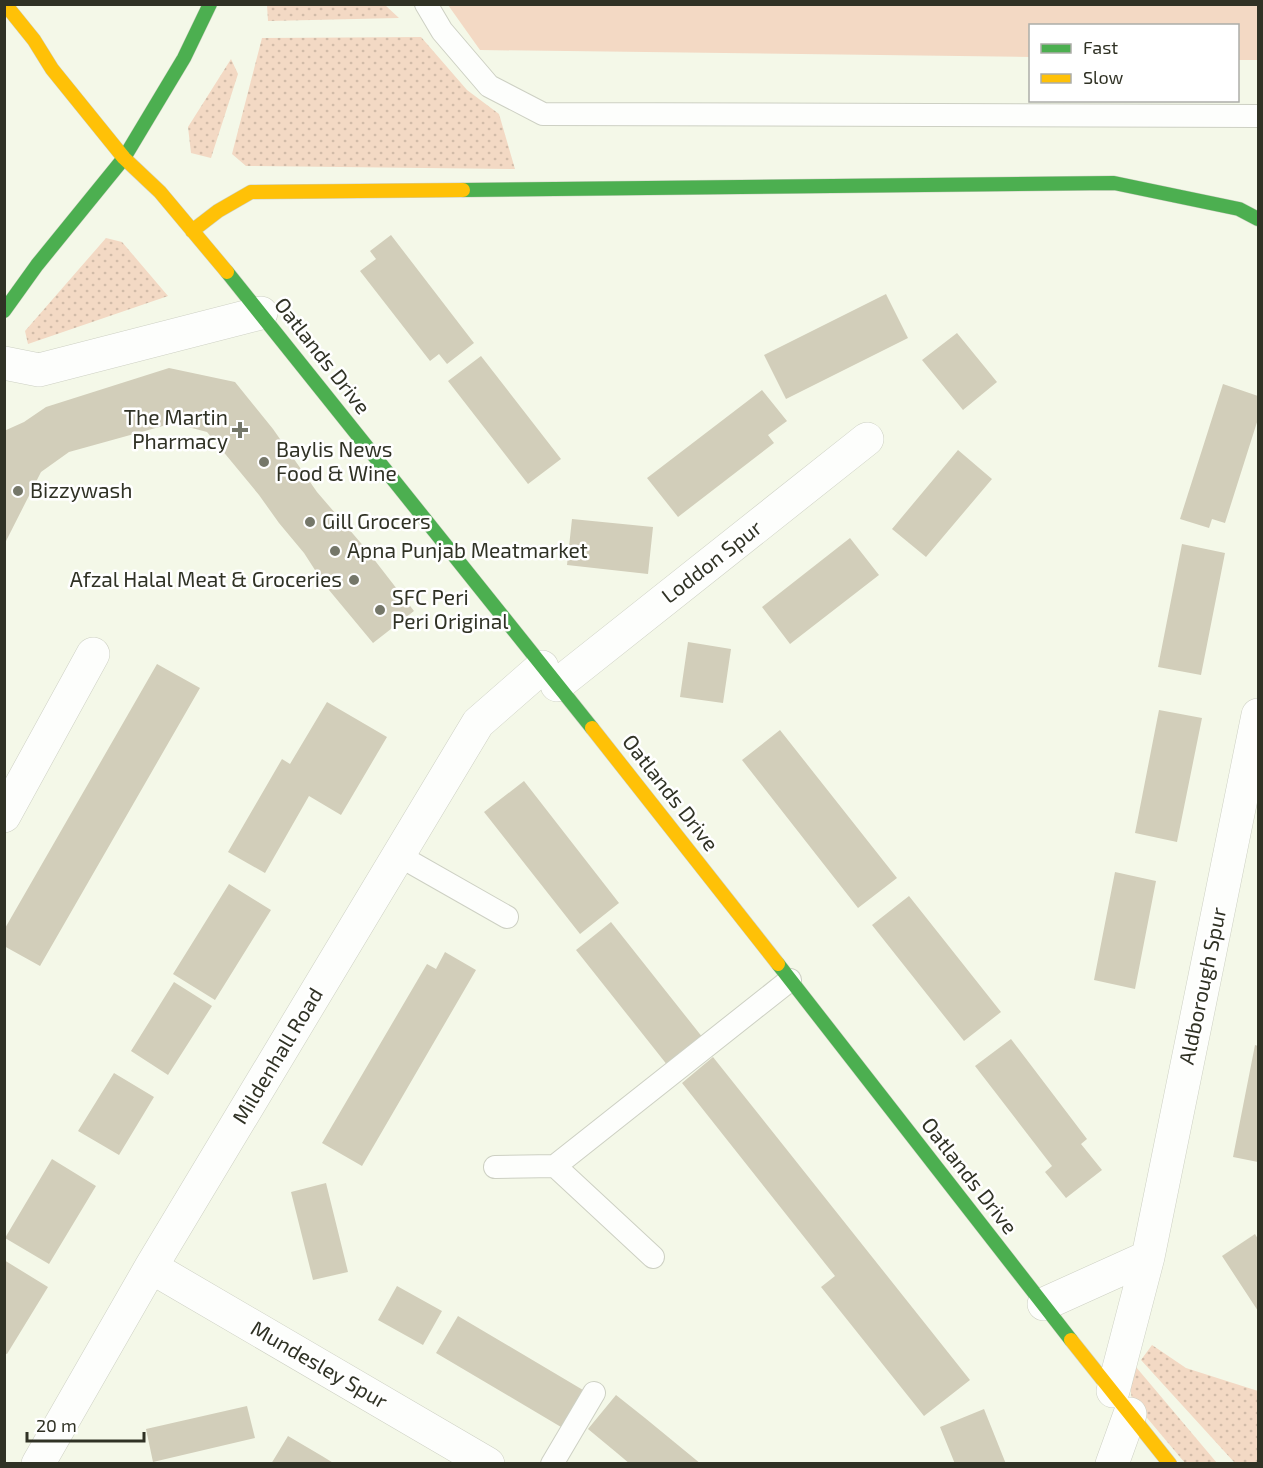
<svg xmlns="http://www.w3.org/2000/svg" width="1263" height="1468" font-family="'Exo 2',sans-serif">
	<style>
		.grass { fill: url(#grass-dots) }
		.park { fill: #f3d9c4 }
		.building { fill: #d2ceba }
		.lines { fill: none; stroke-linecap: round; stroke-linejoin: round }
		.lane-casing { stroke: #cdd0c3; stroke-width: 24 }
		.street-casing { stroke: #cdd0c3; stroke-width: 34 }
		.fast-casing { stroke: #cdd0c3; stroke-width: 15 }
		.slow-casing { stroke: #cdd0c3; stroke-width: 15 }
		.lane { stroke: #fdfefc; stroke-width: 22 }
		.street { stroke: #fdfefc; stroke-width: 33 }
		.fast { stroke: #4caf50; stroke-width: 14 }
		.slow { stroke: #ffc107; stroke-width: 14 }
		.poi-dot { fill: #757769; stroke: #fff; stroke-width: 2 }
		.labels { text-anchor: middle; stroke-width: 5; stroke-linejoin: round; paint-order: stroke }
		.street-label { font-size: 21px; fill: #303225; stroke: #fff }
		.poi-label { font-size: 21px; fill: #303225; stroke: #fff; text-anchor: start }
	</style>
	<defs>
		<pattern id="grass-dots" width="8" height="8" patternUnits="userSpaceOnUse" patternTransform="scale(1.5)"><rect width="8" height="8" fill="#f3d9c4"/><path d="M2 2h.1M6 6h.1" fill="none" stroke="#d1bba8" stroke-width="1.8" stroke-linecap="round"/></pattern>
	</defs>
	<rect width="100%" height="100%" fill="#f4f8e8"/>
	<!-- grass -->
	<path class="grass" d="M 267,5 L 385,5 L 399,18 L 268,21 Z
		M 421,37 L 467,90 L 499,114 L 515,169 L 246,166 L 232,154 L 262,38 Z
		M 231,59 L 238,74 L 211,158 L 191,153 L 188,127 Z
		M 106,238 L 122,242 L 168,296 L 28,344 L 25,331 Z
		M 1152,1345 L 1186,1368 L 1258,1391 L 1258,1463 L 1234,1462 L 1141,1360 Z
		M 1127,1364 L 1136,1367 L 1217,1463 L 1185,1463 L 1132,1400 Z"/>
	<!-- park -->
	<path class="park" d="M 448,5 L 1258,5 L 1258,60 L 1238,60 L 1238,26 L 1030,26 L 1030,57 L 480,50 Z"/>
	<!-- building -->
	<path class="building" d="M 391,235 L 474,343 L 447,364 L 439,354 L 430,361 L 360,271 L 376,259 L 370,251 Z
		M 886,294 L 908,338 L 786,399 L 764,355 Z
		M 957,333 L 997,382 L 963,410 L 922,360 Z
		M 481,356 L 561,459 L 528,484 L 448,381 Z
		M 169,368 L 235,382 L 273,429 L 317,492 L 366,549 L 414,611 L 373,643 L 324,584 L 304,553 L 279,523 L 259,495 L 207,432 L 188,427 L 170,424 L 69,452 L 41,472 L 4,545 L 4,431 L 24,422 L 46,407 Z
		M 1223,384 L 1258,396 L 1258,419 L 1225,523 L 1212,519 L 1209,528 L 1180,519 Z
		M 762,390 L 787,421 L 768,435 L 774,443 L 678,517 L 647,478 Z
		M 958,450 L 992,479 L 926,557 L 892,529 Z
		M 572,519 L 653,527 L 648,574 L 567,565 Z
		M 850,538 L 879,575 L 790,644 L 762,607 Z
		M 1182,544 L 1225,553 L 1201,675 L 1158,667 Z
		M 688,642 L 731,649 L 723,703 L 680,697 Z
		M 157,664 L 200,688 L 40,966 L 4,946 L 4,930 Z
		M 327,702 L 387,737 L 341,815 L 309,796 L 265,873 L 228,852 L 282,759 L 290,764 Z
		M 1159,710 L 1202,718 L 1177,842 L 1135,833 Z
		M 780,730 L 897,878 L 858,908 L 742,760 Z
		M 524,781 L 619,903 L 580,934 L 484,812 Z
		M 1115,872 L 1156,881 L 1135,989 L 1094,980 Z
		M 229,884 L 271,910 L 215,1000 L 173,974 Z
		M 909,896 L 1001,1012 L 964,1041 L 872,925 Z
		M 611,922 L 703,1038 L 668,1066 L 576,950 Z
		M 445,952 L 476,970 L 362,1166 L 322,1143 L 427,964 L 436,969 Z
		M 174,982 L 212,1006 L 168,1075 L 131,1051 Z
		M 1011,1039 L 1087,1139 L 1081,1144 L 1102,1170 L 1066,1198 L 1045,1172 L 1052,1166 L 975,1066 Z
		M 1255,1045 L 1258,1046 L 1258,1162 L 1233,1157 Z
		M 713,1057 L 970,1380 L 924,1416 L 821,1287 L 835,1276 L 682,1083 Z
		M 114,1073 L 154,1097 L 119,1155 L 78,1131 Z
		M 52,1159 L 96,1186 L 49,1264 L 5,1238 Z
		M 326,1183 L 348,1272 L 313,1280 L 291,1192 Z
		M 1255,1234 L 1258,1239 L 1258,1311 L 1222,1256 Z
		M 4,1260 L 48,1287 L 7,1354 L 4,1353 Z
		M 397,1286 L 442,1311 L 423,1345 L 378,1320 Z
		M 458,1316 L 583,1390 L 561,1427 L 436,1353 Z
		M 616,1395 L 645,1418 L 701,1464 L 630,1464 L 617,1453 L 588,1429 Z
		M 247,1406 L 255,1438 L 153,1462 L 146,1429 Z
		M 984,1409 L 1006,1464 L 955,1464 L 940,1427 Z
		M 288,1436 L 322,1456 L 335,1464 L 271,1464 Z"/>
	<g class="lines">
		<!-- lane casing -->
		<g class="lane-casing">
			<path id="lane" d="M 426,4 L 442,31 L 489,86 L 543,114 L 1258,116
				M 398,855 L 507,917
				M 495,1167 L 555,1166
				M 653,1257 L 555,1166 L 790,980
				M 552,1464 L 594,1393"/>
		</g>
		<!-- street casing -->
		<g class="street-casing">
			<path id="street" d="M 4,363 L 39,370 L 261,313
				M 557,685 L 867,439
				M 4,816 L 93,654
				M 151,1267 L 488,1464
				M 1044,1304 L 1148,1257
				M 1113,1391 L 1148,1257 L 1258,715
				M 38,1464 L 151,1267 L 478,723 L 542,667
				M 1112,1464 L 1130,1414"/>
		</g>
		<!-- fast casing -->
		<g class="fast-casing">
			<path id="fast" d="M 463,190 L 1114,183 L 1239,209 L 1258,219
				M 227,272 L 592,728
				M 4,311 L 37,265 L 124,158 L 184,58 L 210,4
				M 778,964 L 1071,1340"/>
		</g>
		<!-- slow casing -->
		<g class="slow-casing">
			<path id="slow" d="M 5,4 L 34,40 L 52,69 L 124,158 L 160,192 L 227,272
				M 192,231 L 218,211 L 251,192 L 463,190
				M 592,728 L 778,964
				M 1071,1340 L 1170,1464"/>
		</g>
		<!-- lane -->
		<use href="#lane" class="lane"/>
		<!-- street -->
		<use href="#street" class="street"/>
		<!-- fast -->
		<use href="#fast" class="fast"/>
		<!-- slow -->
		<use href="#slow" class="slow"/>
	</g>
	<!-- markers -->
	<g class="poi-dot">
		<path d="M237 421h6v6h6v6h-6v6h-6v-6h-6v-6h6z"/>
		<circle cx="264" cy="462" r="6"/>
		<circle cx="18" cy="491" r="6"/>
		<circle cx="310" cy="522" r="6"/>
		<circle cx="335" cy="551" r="6"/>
		<circle cx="354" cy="580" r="6"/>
		<circle cx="380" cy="610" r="6"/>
	</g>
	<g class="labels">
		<!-- street labels -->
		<g class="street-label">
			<text transform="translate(322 356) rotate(52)" y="7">Oatlands Drive</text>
			<text transform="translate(712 562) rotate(-38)" y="7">Loddon Spur</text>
			<text transform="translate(670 793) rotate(52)" y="7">Oatlands Drive</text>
			<text transform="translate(1203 986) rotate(-78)" y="7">Aldborough Spur</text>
			<text transform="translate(278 1056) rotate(-59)" y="7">Mildenhall Road</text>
			<text transform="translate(969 1176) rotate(52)" y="7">Oatlands Drive</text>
			<text transform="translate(319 1365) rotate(30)" y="7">Mundesley Spur</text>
		</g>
		<!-- poi labels -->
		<g class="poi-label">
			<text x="228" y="425" text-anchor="end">The Martin<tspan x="228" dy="24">Pharmacy</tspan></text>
			<text x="276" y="457">Baylis News<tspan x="276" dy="24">Food &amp; Wine</tspan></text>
			<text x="30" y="498">Bizzywash</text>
			<text x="322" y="529">Gill Grocers</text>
			<text x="347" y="558">Apna Punjab Meatmarket</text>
			<text x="342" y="587" text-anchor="end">Afzal Halal Meat &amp; Groceries</text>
			<text x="392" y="605">SFC Peri<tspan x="392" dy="24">Peri Original</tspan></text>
		</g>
	</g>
	<!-- border -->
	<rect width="1263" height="1468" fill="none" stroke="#303225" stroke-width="12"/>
	<!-- legend -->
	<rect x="1029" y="24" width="210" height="78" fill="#ffffff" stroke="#acada8" stroke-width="1.5"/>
	<rect x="1041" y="44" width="30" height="9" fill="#4caf50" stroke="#acada8" stroke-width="1.5"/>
	<text x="1083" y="54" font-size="18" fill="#303225">Fast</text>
	<rect x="1041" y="74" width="30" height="9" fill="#ffc107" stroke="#acada8" stroke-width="1.5"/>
	<text x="1083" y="84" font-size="18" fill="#303225">Slow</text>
	<!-- scale -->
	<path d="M27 1432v9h117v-9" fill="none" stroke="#303225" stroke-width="3"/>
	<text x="36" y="1432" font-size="18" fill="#303225" stroke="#ffffff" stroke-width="4.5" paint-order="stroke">20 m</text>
</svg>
